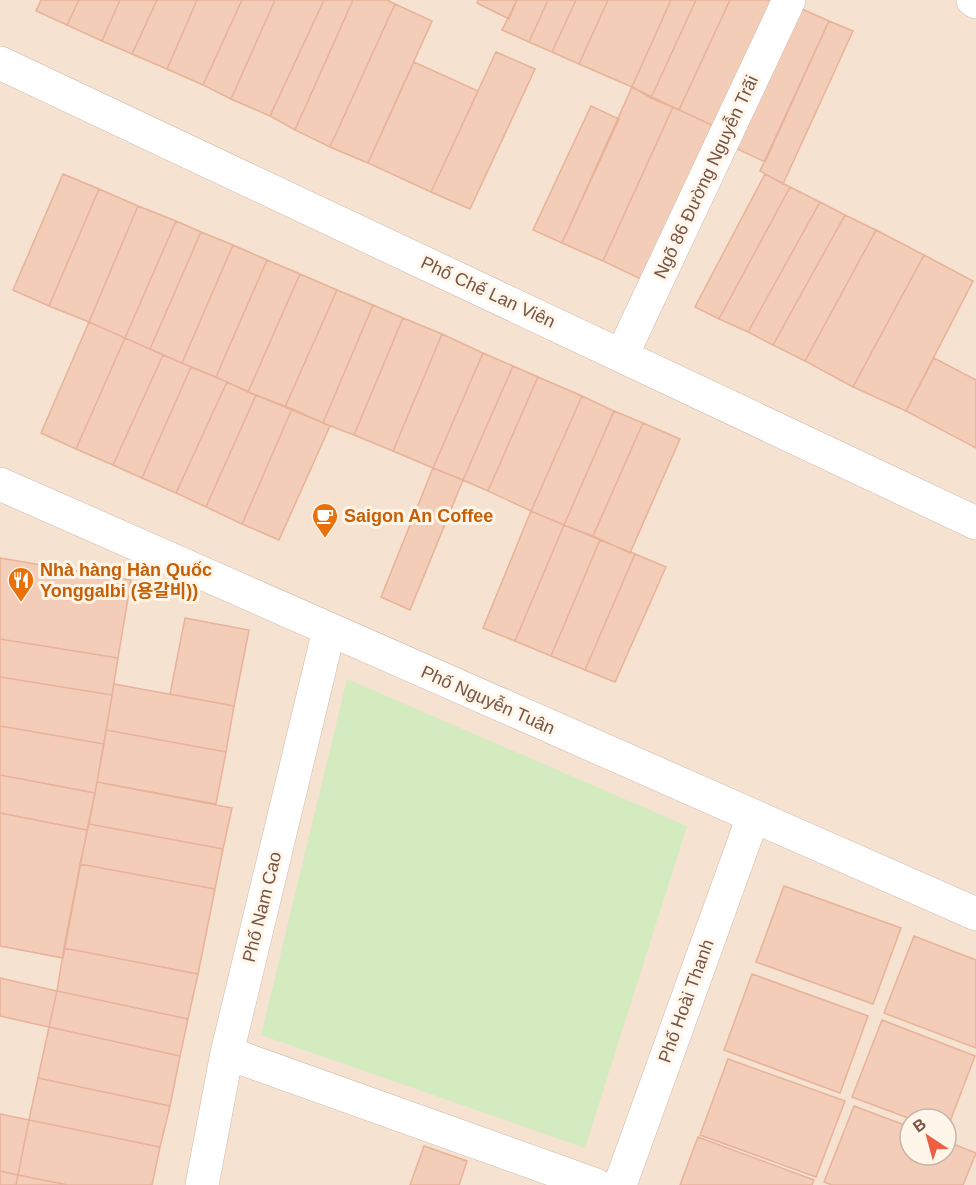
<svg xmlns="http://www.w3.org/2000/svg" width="976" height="1185" font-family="Arial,'Noto Sans KR',sans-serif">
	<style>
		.residential { fill: #f5e2d0; fill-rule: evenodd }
		.green { fill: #d4ebc0 }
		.building { fill: #f4cdb9; stroke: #e7b298; stroke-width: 1.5 }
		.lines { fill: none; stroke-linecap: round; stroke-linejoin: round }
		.minor-casing { stroke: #d1baab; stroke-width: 34 }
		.secondary-casing { stroke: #d4b9a8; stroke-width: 34 }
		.minor { stroke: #fff; stroke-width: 33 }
		.secondary { stroke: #fff; stroke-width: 33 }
		.labels { text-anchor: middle; stroke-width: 6; stroke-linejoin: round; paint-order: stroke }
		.street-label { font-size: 18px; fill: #765547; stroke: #fff5e9 }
		.food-label { font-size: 18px; font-weight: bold; fill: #c56008; stroke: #fff5e9; text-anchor: start }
	</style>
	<rect width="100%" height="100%" fill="#fdf1e2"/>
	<!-- residential -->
	<path class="residential" d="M 0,0 L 976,0 L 976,1185 L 0,1185 ZM 910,1119 L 946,1119 L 946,1155 L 910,1155 Z"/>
	<!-- green -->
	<path class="green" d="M 347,679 L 687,826 L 585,1148 L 261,1035 Z"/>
	<!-- building -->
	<path class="building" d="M 41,0 L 79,0 L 67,25 L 36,11 Z
		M 79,0 L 120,0 L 102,41 L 67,25 Z
		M 120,0 L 157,0 L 132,54 L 102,41 Z
		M 157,0 L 197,0 L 167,69 L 132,54 Z
		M 197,0 L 242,0 L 203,85 L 167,69 Z
		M 242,0 L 275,0 L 231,99 L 203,85 Z
		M 275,0 L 324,0 L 270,116 L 231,99 Z
		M 324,0 L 353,0 L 295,130 L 270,116 Z
		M 353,0 L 387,0 L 395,4 L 330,147 L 295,130 Z
		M 478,0 L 517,0 L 509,19 L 477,3 Z
		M 517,0 L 548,0 L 529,42 L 502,30 Z
		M 548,0 L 576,0 L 552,52 L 529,42 Z
		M 576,0 L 608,0 L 579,64 L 552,52 Z
		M 608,0 L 671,0 L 632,87 L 579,64 Z
		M 671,0 L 696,0 L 651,98 L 632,87 Z
		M 696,0 L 730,0 L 679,110 L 651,98 Z
		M 730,0 L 778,0 L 716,127 L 679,110 Z
		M 395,4 L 432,21 L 368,163 L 330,147 Z
		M 795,6 L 829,21 L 765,162 L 731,146 Z
		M 829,21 L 853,31 L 783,184 L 760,171 Z
		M 496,52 L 535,69 L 470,209 L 431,192 Z
		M 414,62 L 478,91 L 431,192 L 368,163 Z
		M 632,87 L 673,107 L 603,261 L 562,243 Z
		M 591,106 L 619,119 L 562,243 L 533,230 Z
		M 673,107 L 716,127 L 647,282 L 603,261 Z
		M 63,174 L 99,189 L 49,306 L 13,290 Z
		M 765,174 L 790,187 L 719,319 L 695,307 Z
		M 790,187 L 820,202 L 748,332 L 719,319 Z
		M 99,189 L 138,206 L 89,322 L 49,306 Z
		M 820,202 L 845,215 L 773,345 L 748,332 Z
		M 138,206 L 176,221 L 125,338 L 89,322 Z
		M 845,215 L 876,230 L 805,361 L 773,345 Z
		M 176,221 L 201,232 L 150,349 L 125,338 Z
		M 876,230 L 924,255 L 853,387 L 805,361 Z
		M 201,232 L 233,245 L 182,363 L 150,349 Z
		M 233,245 L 267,260 L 216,377 L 182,363 Z
		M 924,255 L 973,281 L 906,411 L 853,387 Z
		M 267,260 L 300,274 L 248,392 L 216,377 Z
		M 300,274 L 337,290 L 285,407 L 248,392 Z
		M 337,290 L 373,305 L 323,423 L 285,407 Z
		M 373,305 L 403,318 L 354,435 L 323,423 Z
		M 403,318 L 442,334 L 393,451 L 354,435 Z
		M 89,322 L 125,338 L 76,449 L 41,433 Z
		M 442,334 L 483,353 L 433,468 L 393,451 Z
		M 125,338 L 163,355 L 113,465 L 76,449 Z
		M 483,353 L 513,366 L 463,480 L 433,468 Z
		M 163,355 L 191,367 L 142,478 L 113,465 Z
		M 934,358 L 976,380 L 976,448 L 906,411 Z
		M 513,366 L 538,377 L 488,491 L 463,480 Z
		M 191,367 L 227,382 L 176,493 L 142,478 Z
		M 538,377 L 582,396 L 531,511 L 488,491 Z
		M 227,382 L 256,395 L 206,507 L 176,493 Z
		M 256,395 L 292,409 L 242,524 L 206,507 Z
		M 582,396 L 614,411 L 564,525 L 531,511 Z
		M 292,409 L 330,426 L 279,540 L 242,524 Z
		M 614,411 L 643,423 L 593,536 L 564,525 Z
		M 643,423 L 680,439 L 630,553 L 593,536 Z
		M 433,468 L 463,480 L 410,610 L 381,597 Z
		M 531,511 L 564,525 L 515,641 L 483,628 Z
		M 564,525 L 600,540 L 551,656 L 515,641 Z
		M 600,540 L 635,554 L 585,670 L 551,656 Z
		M 635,554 L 666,567 L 615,682 L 585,670 Z
		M 0,558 L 131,580 L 118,658 L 0,639 Z
		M 185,618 L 249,630 L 234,706 L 170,694 Z
		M 0,639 L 118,658 L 112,695 L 0,677 Z
		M 0,677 L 112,695 L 104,744 L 0,726 Z
		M 114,684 L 234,706 L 226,752 L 106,730 Z
		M 0,726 L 104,744 L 95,793 L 0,775 Z
		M 106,730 L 226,752 L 216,804 L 97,782 Z
		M 0,775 L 95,793 L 87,830 L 0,813 Z
		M 97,782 L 232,808 L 223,849 L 89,824 Z
		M 0,813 L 87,830 L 63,958 L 0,946 Z
		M 89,824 L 223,849 L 215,889 L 80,864 Z
		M 80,864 L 215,889 L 198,974 L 64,948 Z
		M 784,886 L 901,928 L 873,1004 L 756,962 Z
		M 914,936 L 976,960 L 976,1048 L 884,1013 Z
		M 64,948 L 198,974 L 188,1019 L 57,991 Z
		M 752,974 L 868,1016 L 840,1093 L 724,1050 Z
		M 0,978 L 57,991 L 49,1027 L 0,1016 Z
		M 57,991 L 188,1019 L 180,1056 L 49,1027 Z
		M 882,1020 L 975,1056 L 946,1132 L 946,1119 L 911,1119 L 852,1097 Z
		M 49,1027 L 180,1056 L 170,1106 L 38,1078 Z
		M 728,1059 L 845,1101 L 816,1177 L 700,1135 Z
		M 38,1078 L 170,1106 L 160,1147 L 29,1120 Z
		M 854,1106 L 910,1127 L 910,1155 L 946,1155 L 946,1141 L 976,1153 L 963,1185 L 832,1185 L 824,1182 Z
		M 0,1114 L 29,1120 L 18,1175 L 0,1171 Z
		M 29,1120 L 160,1147 L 152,1185 L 68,1185 L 18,1175 Z
		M 698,1137 L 814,1180 L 812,1185 L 680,1185 Z
		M 424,1146 L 467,1161 L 459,1185 L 410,1185 Z
		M 0,1171 L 18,1175 L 16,1185 L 0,1185 Z
		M 18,1175 L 68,1185 L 16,1185 Z"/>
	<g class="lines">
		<!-- minor casing -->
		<g class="minor-casing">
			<path id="minor" d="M 0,63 L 976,523
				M 622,355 L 789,0
				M 0,484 L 976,914
				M 227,1053 L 596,1185
				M 202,1185 L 227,1053 L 329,630
				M 620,1185 L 753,817"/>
		</g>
		<!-- secondary casing -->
		<g class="secondary-casing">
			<path id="secondary" d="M 973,0 L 976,2"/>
		</g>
		<!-- minor -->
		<use href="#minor" class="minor"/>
		<!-- secondary -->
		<use href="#secondary" class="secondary"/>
	</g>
	<!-- icons -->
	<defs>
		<g id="cafe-pin" transform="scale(1.35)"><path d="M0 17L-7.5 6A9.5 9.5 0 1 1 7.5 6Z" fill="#e8710a" stroke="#fff5e9"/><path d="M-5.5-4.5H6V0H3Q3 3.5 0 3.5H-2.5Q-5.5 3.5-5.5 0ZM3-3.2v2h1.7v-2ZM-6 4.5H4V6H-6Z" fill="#fff"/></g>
		<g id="restaurant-pin" transform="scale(1.35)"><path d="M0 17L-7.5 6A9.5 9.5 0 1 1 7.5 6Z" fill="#e8710a" stroke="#fff5e9"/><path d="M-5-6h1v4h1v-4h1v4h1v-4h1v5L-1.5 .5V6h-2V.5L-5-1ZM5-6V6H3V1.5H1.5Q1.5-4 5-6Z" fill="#fff"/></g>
	</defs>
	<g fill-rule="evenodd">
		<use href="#cafe-pin" x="325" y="516"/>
		<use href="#restaurant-pin" x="21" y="580"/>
	</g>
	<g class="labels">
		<!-- street labels -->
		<g class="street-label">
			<text transform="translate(706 177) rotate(-65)" y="6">Ngõ 86 Đường Nguyễn Trãi</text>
			<text transform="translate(488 292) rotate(25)" y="6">Phố Chế Lan Viên</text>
			<text transform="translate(488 700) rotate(24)" y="6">Phố Nguyễn Tuân</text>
			<text transform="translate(262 907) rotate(-76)" y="6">Phố Nam Cao</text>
			<text transform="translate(686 1001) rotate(-70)" y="6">Phố Hoài Thanh</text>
		</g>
		<!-- food labels -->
		<g class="food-label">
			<text x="344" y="522">Saigon An Coffee</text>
			<text x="40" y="576">Nhà hàng Hàn Quốc<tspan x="40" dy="21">Yonggalbi (용갈비))</tspan></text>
		</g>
	</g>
	<!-- north arrow -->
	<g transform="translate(928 1137) rotate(324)"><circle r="28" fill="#fff5e9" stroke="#c8b5a8" stroke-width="1.5"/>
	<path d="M0-4.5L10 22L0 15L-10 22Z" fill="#ec5f42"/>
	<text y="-9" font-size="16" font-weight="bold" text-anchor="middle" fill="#765547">B</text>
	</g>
</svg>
